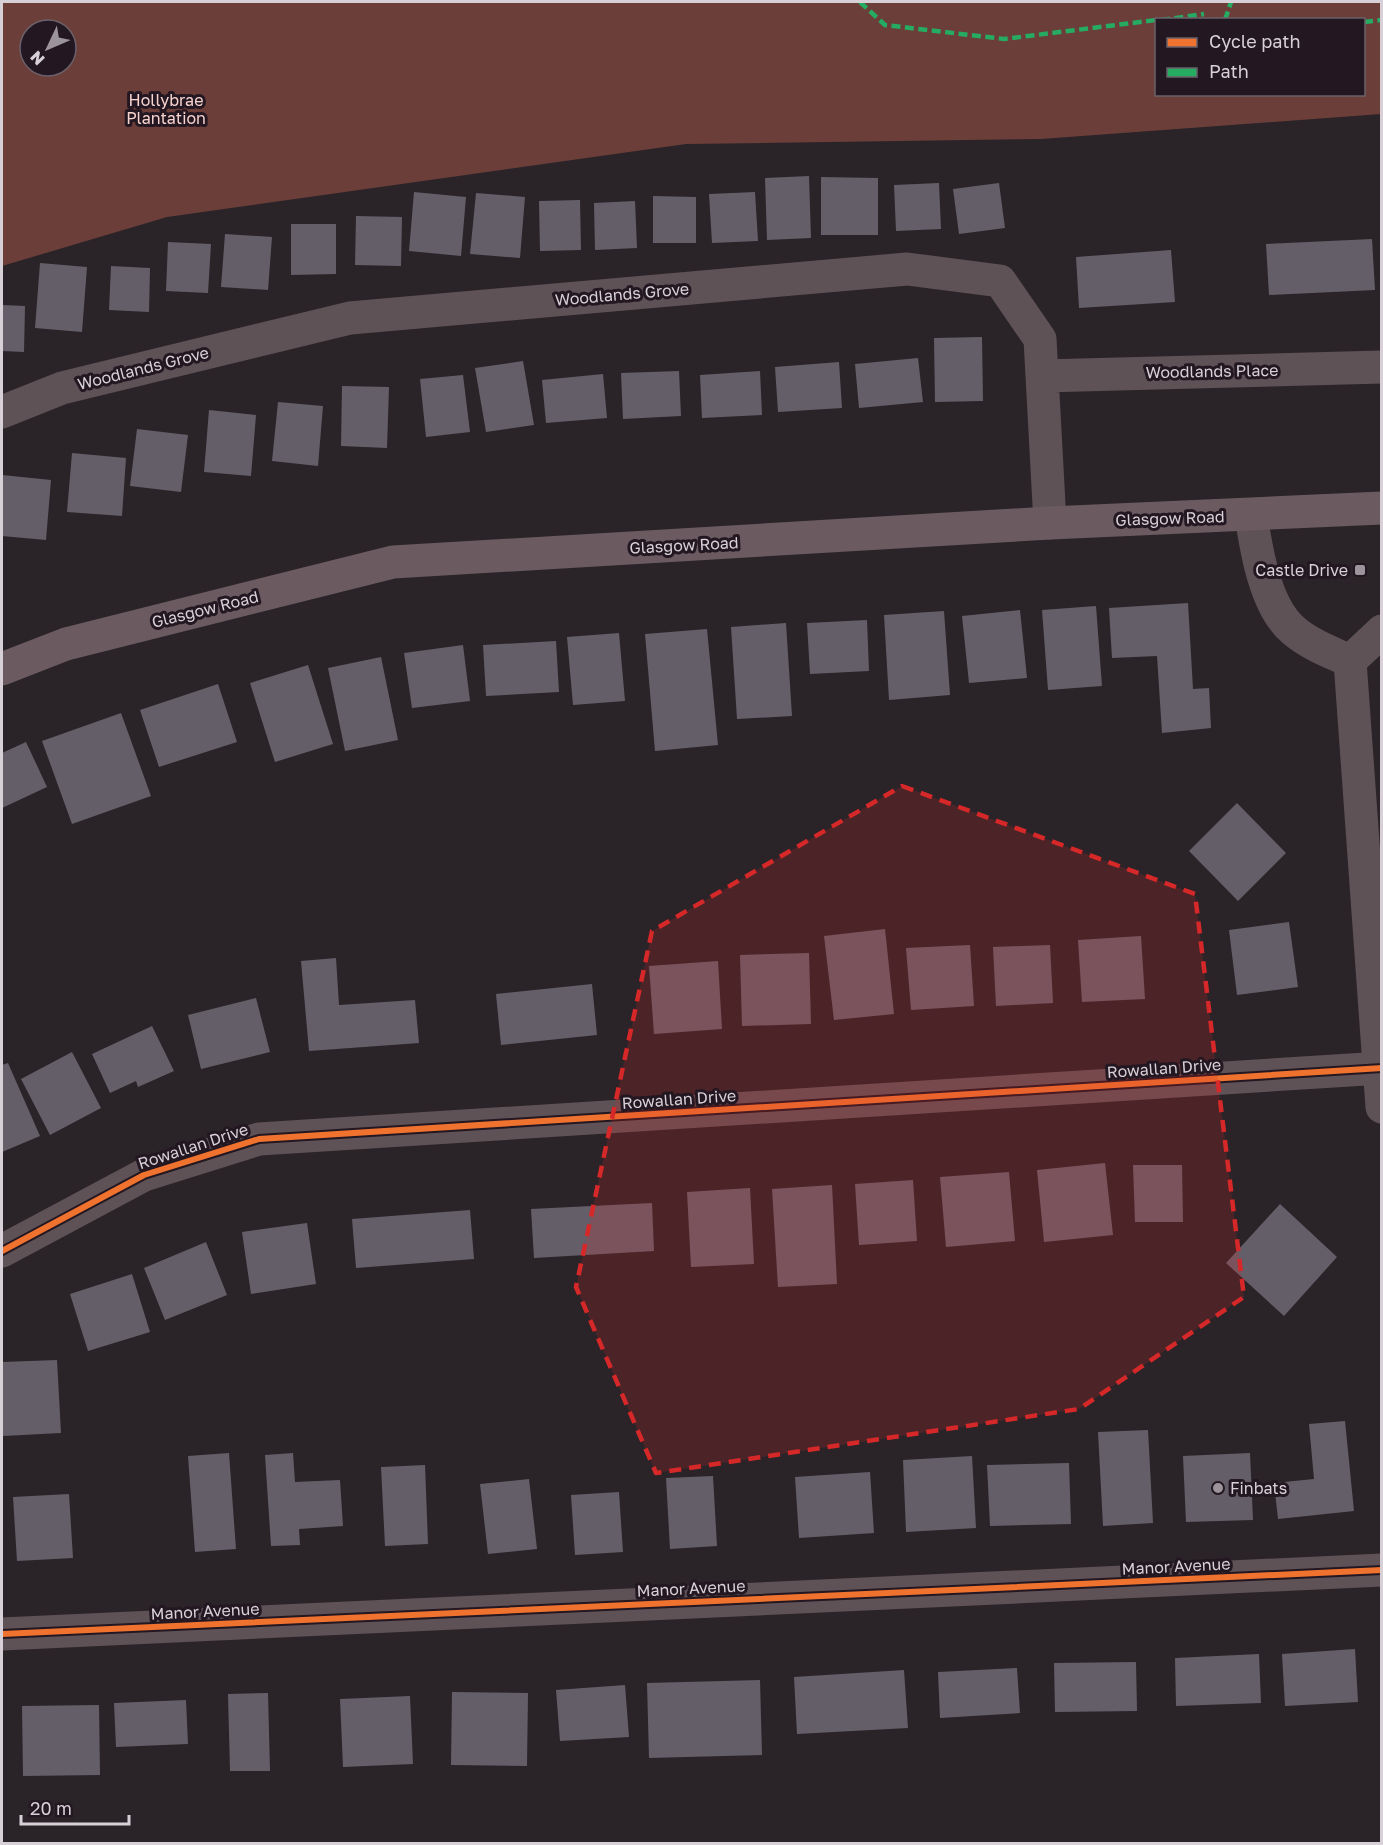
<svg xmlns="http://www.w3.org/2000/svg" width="1383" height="1845" font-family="'Golos Text',sans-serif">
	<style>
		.forest { fill: #6c3e39; fill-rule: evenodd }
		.building { fill: #645e69 }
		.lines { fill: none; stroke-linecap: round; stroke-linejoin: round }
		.street { stroke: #5f5256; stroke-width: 33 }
		.secondary { stroke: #6b5b61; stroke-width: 33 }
		.quiet { stroke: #26ab63; stroke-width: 4.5; stroke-dasharray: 9 4.5; stroke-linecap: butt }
		.cycleway-casing { stroke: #231721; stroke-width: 10 }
		.cycleway { stroke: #ef722f; stroke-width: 6 }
		.marked { fill: #d62828; fill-opacity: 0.2; stroke: #d62828; stroke-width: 4.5; stroke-dasharray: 12 8; stroke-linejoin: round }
		.poi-dot { fill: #9b949a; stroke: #231721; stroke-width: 2 }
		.labels { text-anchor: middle; stroke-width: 6; stroke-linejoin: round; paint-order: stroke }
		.park-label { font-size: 16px; fill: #f8d4cf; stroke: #231721 }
		.street-label { font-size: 16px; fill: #d8d0d7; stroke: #231721 }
		.poi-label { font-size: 16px; fill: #d8d0d7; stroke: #231721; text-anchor: end }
	</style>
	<rect width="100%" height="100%" fill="#2a2429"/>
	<!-- forest -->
	<path class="forest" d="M 2,2 L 1381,2 L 1381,114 L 1041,139 L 686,144 L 167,217 L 2,266 ZM 1156,20 L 1364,20 L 1364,94 L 1156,94 ZM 30,30 L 66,30 L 66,66 L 30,66 Z"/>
	<!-- building -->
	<path class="building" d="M 809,176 L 811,238 L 767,240 L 765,178 Z
		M 821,177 L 878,178 L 878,235 L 821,235 Z
		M 939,183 L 941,229 L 896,231 L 894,185 Z
		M 999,183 L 1005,228 L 959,234 L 953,189 Z
		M 414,192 L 466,197 L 461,256 L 409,251 Z
		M 755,192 L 758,241 L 712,243 L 709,194 Z
		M 476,193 L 525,197 L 520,258 L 470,254 Z
		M 653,196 L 696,197 L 696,243 L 653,243 Z
		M 580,200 L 581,250 L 540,251 L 539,201 Z
		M 635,201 L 637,248 L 595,250 L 594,203 Z
		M 356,216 L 402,217 L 401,266 L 355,265 Z
		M 291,224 L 336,224 L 336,274 L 291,275 Z
		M 225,234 L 272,237 L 268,290 L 221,287 Z
		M 1372,239 L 1375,290 L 1269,295 L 1266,244 Z
		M 168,242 L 211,244 L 208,293 L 166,291 Z
		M 1171,250 L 1175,302 L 1079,308 L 1076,257 Z
		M 40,263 L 87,267 L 82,332 L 35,328 Z
		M 111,266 L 150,268 L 149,312 L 109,310 Z
		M 2,305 L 25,306 L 24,352 L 2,351 Z
		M 982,337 L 983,401 L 935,402 L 934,338 Z
		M 918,358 L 923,402 L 859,408 L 855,364 Z
		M 523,361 L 534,425 L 486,432 L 475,368 Z
		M 839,362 L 842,408 L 778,412 L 775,367 Z
		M 679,371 L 681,416 L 623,419 L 621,373 Z
		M 760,371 L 762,415 L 702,418 L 700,375 Z
		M 603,374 L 607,418 L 546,423 L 542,380 Z
		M 463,375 L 470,432 L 426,437 L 420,379 Z
		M 342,386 L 389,387 L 387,448 L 341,446 Z
		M 278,402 L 323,406 L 318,466 L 272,461 Z
		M 209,410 L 256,415 L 251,476 L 204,472 Z
		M 137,429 L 188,435 L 181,492 L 130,486 Z
		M 72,453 L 126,458 L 122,516 L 67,512 Z
		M 2,475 L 51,480 L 46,540 L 2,536 Z
		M 1188,603 L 1193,689 L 1209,688 L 1211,728 L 1162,733 L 1157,656 L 1112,658 L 1109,608 Z
		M 1096,606 L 1102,686 L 1048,690 L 1042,610 Z
		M 1020,610 L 1027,678 L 969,683 L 962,616 Z
		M 944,611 L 950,695 L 889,700 L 884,615 Z
		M 867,620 L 869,671 L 810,674 L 807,623 Z
		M 786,623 L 792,716 L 737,719 L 731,627 Z
		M 707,629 L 718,745 L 655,751 L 645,634 Z
		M 619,633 L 625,701 L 573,705 L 567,637 Z
		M 556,641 L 559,692 L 486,696 L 483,645 Z
		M 463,645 L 470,701 L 412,708 L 404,653 Z
		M 381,657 L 398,740 L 345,751 L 328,668 Z
		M 308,665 L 333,744 L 275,762 L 250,683 Z
		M 218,684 L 237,742 L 159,767 L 140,710 Z
		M 121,713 L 151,796 L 72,824 L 42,741 Z
		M 26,742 L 47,787 L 2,808 L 2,753 Z
		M 1237,803 L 1286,853 L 1238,901 L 1189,851 Z
		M 1289,922 L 1298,987 L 1237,995 L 1229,930 Z
		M 885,929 L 894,1014 L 834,1020 L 824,936 Z
		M 1141,936 L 1145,999 L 1082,1002 L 1078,940 Z
		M 970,945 L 974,1006 L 911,1010 L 906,948 Z
		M 1050,945 L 1053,1003 L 996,1006 L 993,947 Z
		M 809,953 L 811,1024 L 742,1026 L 740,955 Z
		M 336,958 L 339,1005 L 415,1000 L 419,1043 L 309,1051 L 301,961 Z
		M 718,961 L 722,1029 L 654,1034 L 649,966 Z
		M 592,984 L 597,1035 L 501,1045 L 496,994 Z
		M 256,998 L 270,1052 L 201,1069 L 188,1015 Z
		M 152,1026 L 174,1071 L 138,1087 L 136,1081 L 110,1093 L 92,1054 Z
		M 72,1052 L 101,1108 L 50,1135 L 21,1079 Z
		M 8,1063 L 40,1136 L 2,1152 L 2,1065 Z
		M 1105,1163 L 1113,1235 L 1044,1242 L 1037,1170 Z
		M 1133,1165 L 1182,1165 L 1183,1222 L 1135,1222 Z
		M 1009,1172 L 1015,1241 L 946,1247 L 940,1177 Z
		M 913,1180 L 917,1241 L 859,1245 L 855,1184 Z
		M 832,1185 L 837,1284 L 778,1287 L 772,1189 Z
		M 750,1188 L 754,1264 L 691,1267 L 687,1192 Z
		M 652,1203 L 654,1251 L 534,1258 L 531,1209 Z
		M 1280,1204 L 1337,1257 L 1284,1316 L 1226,1263 Z
		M 470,1210 L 474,1259 L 356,1268 L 352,1219 Z
		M 307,1223 L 316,1284 L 251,1294 L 242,1232 Z
		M 206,1242 L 227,1295 L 165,1320 L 144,1268 Z
		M 132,1274 L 150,1332 L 88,1351 L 70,1294 Z
		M 57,1360 L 61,1433 L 3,1436 L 2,1362 Z
		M 1345,1421 L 1354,1511 L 1278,1519 L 1274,1483 L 1314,1479 L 1309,1424 Z
		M 1148,1430 L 1153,1523 L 1103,1526 L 1098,1432 Z
		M 229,1453 L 236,1549 L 195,1552 L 188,1456 Z
		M 293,1453 L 295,1482 L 340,1480 L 343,1526 L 299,1529 L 300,1545 L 271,1546 L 265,1455 Z
		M 1250,1453 L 1253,1520 L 1186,1522 L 1183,1456 Z
		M 972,1456 L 976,1528 L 906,1532 L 903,1460 Z
		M 1069,1463 L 1071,1524 L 990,1526 L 987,1465 Z
		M 425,1465 L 428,1544 L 385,1546 L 381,1467 Z
		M 870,1472 L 874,1533 L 799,1538 L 795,1477 Z
		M 713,1476 L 717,1546 L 670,1549 L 666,1478 Z
		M 529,1479 L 537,1549 L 488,1554 L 480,1484 Z
		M 619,1492 L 623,1552 L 575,1555 L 571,1495 Z
		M 69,1494 L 73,1558 L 17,1561 L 13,1497 Z
		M 1355,1649 L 1358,1702 L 1285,1706 L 1282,1654 Z
		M 1259,1654 L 1261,1703 L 1176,1706 L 1175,1658 Z
		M 1136,1662 L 1137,1711 L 1055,1712 L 1054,1663 Z
		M 1017,1668 L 1020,1713 L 940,1718 L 938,1672 Z
		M 904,1670 L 908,1728 L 797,1734 L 794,1677 Z
		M 760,1680 L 762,1755 L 649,1758 L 647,1683 Z
		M 625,1685 L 629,1737 L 560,1741 L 556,1690 Z
		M 452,1692 L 528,1693 L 527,1766 L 451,1765 Z
		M 268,1693 L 270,1771 L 230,1771 L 228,1694 Z
		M 410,1696 L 413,1764 L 343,1767 L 340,1699 Z
		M 186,1700 L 188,1744 L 116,1747 L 114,1703 Z
		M 99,1705 L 100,1775 L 23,1776 L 22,1706 Z"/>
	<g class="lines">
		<!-- street -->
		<path class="street" d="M 1042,376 L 1382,367
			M 2,412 L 62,388 L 350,318 L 907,269 L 1000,281 L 1040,339 L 1050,523
			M 1251,515 C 1256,549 1265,606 1293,630 C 1309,644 1330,652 1350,661 L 1382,1107
			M 1350,661 L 1382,631
			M 2,1251 L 144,1175 L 259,1139 L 1382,1068
			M 2,1634 L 1382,1570"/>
		<!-- secondary -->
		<path class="secondary" d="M 2,669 L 66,644 L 393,562 L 1050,523 L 1382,508"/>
		<!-- quiet -->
		<path class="quiet" d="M 860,2 L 885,25 L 1004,39 L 1156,20
			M 1161,20 L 1204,14
			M 1225,20 L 1231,2
			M 1364,22 L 1382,20"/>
		<!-- cycleway casing -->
		<g class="cycleway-casing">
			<path id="cycleway" d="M 2,1251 L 144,1175 L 259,1139 L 1382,1068
				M 2,1634 L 1382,1570"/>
		</g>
		<!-- cycleway -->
		<use href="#cycleway" class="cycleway"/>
	</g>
	<!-- marked area -->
	<path class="marked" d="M 902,786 L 1195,894 L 1244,1297 L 1079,1409 L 656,1473 L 576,1287 L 652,931 Z"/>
	<!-- markers -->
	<g class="poi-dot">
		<rect x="1354" y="564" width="12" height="12" rx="3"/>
		<circle cx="1218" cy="1488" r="6"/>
	</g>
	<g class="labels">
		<!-- park labels -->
		<g class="park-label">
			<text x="166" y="106">Hollybrae<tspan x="166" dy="18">Plantation</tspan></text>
		</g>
		<!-- street labels -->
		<g class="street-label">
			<text transform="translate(622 294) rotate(-5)" y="6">Woodlands Grove</text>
			<text transform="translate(143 368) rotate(-14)" y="6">Woodlands Grove</text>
			<text transform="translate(1212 371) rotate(-1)" y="6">Woodlands Place</text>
			<text transform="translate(1170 518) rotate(-2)" y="6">Glasgow Road</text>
			<text transform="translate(684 545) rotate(-3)" y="6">Glasgow Road</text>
			<text transform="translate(205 609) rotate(-14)" y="6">Glasgow Road</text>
			<text transform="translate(1164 1068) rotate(-4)" y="6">Rowallan Drive</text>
			<text transform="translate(679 1099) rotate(-4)" y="6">Rowallan Drive</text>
			<text transform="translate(193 1146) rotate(-18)" y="6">Rowallan Drive</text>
			<text transform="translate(1176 1566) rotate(-3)" y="6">Manor Avenue</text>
			<text transform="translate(691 1588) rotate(-3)" y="6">Manor Avenue</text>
			<text transform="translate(205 1611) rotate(-3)" y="6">Manor Avenue</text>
		</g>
		<!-- poi labels -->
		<g class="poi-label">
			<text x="1348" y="576">Castle Drive</text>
			<text x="1230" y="1494" text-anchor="start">Finbats</text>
		</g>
	</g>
	<!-- border -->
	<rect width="1383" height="1845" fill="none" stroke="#d8d0d7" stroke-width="6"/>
	<!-- legend -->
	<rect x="1155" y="18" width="210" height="78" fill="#231721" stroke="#6b616a" stroke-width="1.5"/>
	<rect x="1167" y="38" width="30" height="9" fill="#ef722f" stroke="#6b616a" stroke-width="1.5"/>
	<text x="1209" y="48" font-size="18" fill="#d8d0d7">Cycle path</text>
	<rect x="1167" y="68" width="30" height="9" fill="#26ab63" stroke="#6b616a" stroke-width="1.5"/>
	<text x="1209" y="78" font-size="18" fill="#d8d0d7">Path</text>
	<!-- north arrow -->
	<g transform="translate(48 48) rotate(226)"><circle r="28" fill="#231721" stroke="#6b616a" stroke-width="1.5"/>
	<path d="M0-4.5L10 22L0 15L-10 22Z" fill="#9b949a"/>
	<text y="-9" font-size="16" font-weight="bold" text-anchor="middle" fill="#d8d0d7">N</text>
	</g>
	<!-- scale -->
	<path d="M21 1815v9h108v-9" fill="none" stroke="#d8d0d7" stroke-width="3"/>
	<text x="30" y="1815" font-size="18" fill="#d8d0d7" stroke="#231721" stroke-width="4.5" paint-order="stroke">20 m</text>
</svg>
